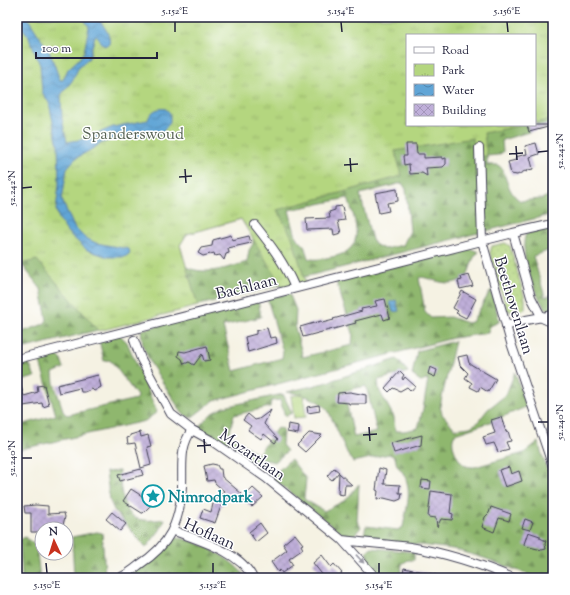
<svg xmlns="http://www.w3.org/2000/svg" width="570" height="595" font-family="'Sorts Mill Goudy',serif">
	<style>
		.grass { fill: url(#grass-dots); stroke: #6b7c5d }
		.forest { fill: url(#forest-firs); stroke: #586c54; fill-rule: evenodd }
		.park { fill: url(#park-tufts); stroke: #6b7c5d }
		.pitch { fill: #b4d67f; stroke: #6b7c5d }
		.water { fill: url(#water-waves); stroke: #426488 }
		.building { fill: url(#building-cross-hatch) }
		.lines { fill: none; stroke-linecap: round; stroke-linejoin: round }
		.street-casing { stroke: #424154; stroke-width: 10 }
		.street { stroke: #fff; stroke-width: 8 }
		.oneway { fill: #9c9ca7 }
		.ticks { fill: none; stroke: #22223b; stroke-width: 1.5 }
		.labels { text-anchor: middle; stroke-width: 3; stroke-linejoin: round; paint-order: stroke }
		.park-label { font-size: 16px; fill: #556153; stroke: #fff }
		.street-label { font-size: 16px; fill: #22223b; stroke: #fff }
		.culture-label { font-size: 16px; font-weight: bold; fill: #0d838f; stroke: #fff; text-anchor: start }
		.neatline { fill: none; stroke: #22223b; stroke-width: 1.5 }
		.ticks-label { font-size: 10px; text-anchor: middle; fill: #22223b }
	</style>
	<defs>
		<pattern id="grass-dots" width="8" height="8" patternUnits="userSpaceOnUse"><rect width="8" height="8" fill="#b4d67f"/><path d="M2 2h.1M6 6h.1" fill="none" stroke="#9ab76f" stroke-width="1.8" stroke-linecap="round"/></pattern>
		<pattern id="forest-firs" width="22" height="20" patternUnits="userSpaceOnUse"><rect width="22" height="20" fill="#8fb76e"/><path d="M5 1l3.5 6h-7zM16 11l3.5 6h-7z" fill="#74945c"/></pattern>
		<pattern id="park-tufts" width="24" height="20" patternUnits="userSpaceOnUse"><rect width="24" height="20" fill="#b4d67f"/><path d="M3 7l-1-3M5 7V3M7 7l1-3M15 17l-1-3M17 17v-4M19 17l1-3" fill="none" stroke="#9ab76f"/></pattern>
		<pattern id="water-waves" width="16" height="10" patternUnits="userSpaceOnUse"><rect width="16" height="10" fill="#61a5d6"/><path d="M0 5q4-4 8 0t8 0" fill="none" stroke="#5086af"/></pattern>
		<pattern id="building-cross-hatch" width="8" height="8" patternUnits="userSpaceOnUse"><rect width="8" height="8" fill="#bfafd9"/><path d="M0 0l8 8M0 8l8-8" fill="none" stroke="#a496bb"/></pattern>
	</defs>
	<rect width="100%" height="100%" fill="#fff"/>
	<filter id="ink" filterUnits="userSpaceOnUse"><feTurbulence type="fractalNoise" baseFrequency=".025" numOctaves="2"/><feDisplacementMap in="SourceGraphic" scale="8" xChannelSelector="R" yChannelSelector="G"/><feConvolveMatrix kernelMatrix="1 2 1 2 8 2 1 2 1" color-interpolation-filters="sRGB"/></filter>
	<filter id="wash" filterUnits="userSpaceOnUse"><feTurbulence type="fractalNoise" baseFrequency=".012" numOctaves="4" result="noise"/><feDisplacementMap in="SourceGraphic" scale="16" xChannelSelector="R" yChannelSelector="G"/><feGaussianBlur stdDeviation="0.9" result="paint"/><feColorMatrix in="noise" values="0 0 0 0 0 0 0 0 0 0 0 0 0 0 0 0 0 1.4 0 .05"/><feComposite in="paint" operator="in"/></filter>
	<g filter="url(#wash)">
		<rect width="100%" height="100%" fill="#f5f2e3"/>
		<!-- grass -->
		<path class="grass" d="M 505,243 L 510,246 L 525,299 L 525,309 L 514,313 L 507,310 L 490,253 L 492,246 Z"/>
		<!-- forest -->
		<path class="forest" d="M 553,17 L 553,126 L 538,130 L 537,123 L 535,123 L 535,35 L 407,35 L 407,125 L 528,125 L 529,132 L 502,140 L 503,152 L 498,155 L 487,156 L 487,165 C 490,165 494,165 497,165 C 507,167 504,192 521,201 L 541,199 L 553,194 L 553,214 L 304,277 L 306,284 L 282,290 L 280,285 L 17,350 L 17,334 L 44,324 L 47,320 L 41,289 L 23,266 L 17,267 L 17,22 L 79,67 ZM 402,183 L 406,189 L 410,231 L 403,245 L 384,249 L 376,245 L 372,240 L 360,194 ZM 348,198 C 356,223 367,250 332,257 C 325,258 314,261 308,258 L 304,245 L 296,237 L 289,210 ZM 241,219 L 253,238 L 253,244 L 249,250 L 247,262 C 227,268 206,276 186,267 L 180,245 L 187,234 Z
			M 553,225 L 553,249 L 533,256 L 545,297 L 553,295 L 553,310 L 549,311 C 535,301 518,249 526,234 Z
			M 468,248 L 479,252 C 468,260 473,275 461,280 C 444,289 425,274 419,278 L 425,312 L 431,318 L 450,317 L 467,323 L 472,322 L 491,290 L 499,320 L 499,322 L 490,326 L 488,333 L 453,338 L 213,401 L 191,418 L 182,413 L 151,364 L 143,346 L 141,330 L 258,300 L 261,317 L 223,326 L 234,371 L 282,358 L 283,352 L 267,298 L 289,293 L 296,310 L 295,328 L 303,357 L 352,345 L 353,333 L 336,281 Z
			M 120,335 L 127,342 L 157,412 L 145,421 L 17,450 L 17,426 L 56,415 L 38,356 L 54,352 L 61,359 L 64,368 L 53,373 L 54,383 L 64,413 L 67,415 L 136,399 L 137,396 L 112,362 L 109,360 L 104,361 L 99,340 Z
			M 455,341 L 440,406 L 442,414 L 455,429 L 470,427 L 477,423 L 488,409 L 506,395 L 515,372 L 526,407 L 485,424 L 455,434 C 449,441 456,458 463,464 C 466,467 471,467 475,467 L 524,453 L 538,442 L 553,488 L 553,578 L 538,578 L 484,558 L 453,549 L 363,538 L 366,526 L 398,530 L 403,527 C 407,506 415,482 397,466 L 395,457 L 389,454 L 353,462 L 349,457 L 328,410 C 317,398 302,394 287,392 L 324,383 L 397,359 L 408,372 L 378,380 L 379,390 L 394,417 L 395,431 L 404,431 L 418,428 L 423,409 L 428,379 L 422,382 L 412,375 L 417,351 ZM 366,386 L 377,432 L 354,437 L 344,391 Z
			M 27,359 L 35,377 L 17,382 L 17,361 Z
			M 283,394 L 292,413 L 285,416 L 280,400 L 271,401 L 270,407 L 234,415 L 229,435 L 258,454 L 277,428 L 283,429 L 282,445 L 287,451 L 275,462 L 266,460 L 249,461 L 198,427 L 212,413 L 224,407 Z
			M 291,459 L 306,479 L 304,499 L 324,511 L 346,500 L 359,484 L 357,521 L 361,527 L 352,538 L 346,537 L 271,477 Z
			M 119,471 C 121,488 121,518 143,520 C 150,521 158,520 165,519 L 160,530 L 146,548 L 114,510 L 110,501 L 106,472 Z
			M 97,532 L 102,533 L 105,574 L 96,578 L 74,578 L 72,537 Z
			M 25,537 L 36,546 L 40,578 L 22,578 L 20,540 Z
			M 173,538 C 195,537 235,560 246,578 L 121,578 L 157,554 Z
			M 372,548 L 414,552 L 414,560 L 408,560 L 402,564 L 400,578 L 379,578 L 366,560 L 367,551 Z"/>
		<!-- park -->
		<path class="park" d="M 17,17 L 553,17 L 553,119 L 535,123 L 535,35 L 407,35 L 407,125 L 523,125 L 484,133 L 487,156 L 474,157 L 473,138 L 395,151 L 402,176 L 277,210 L 292,237 L 306,284 L 282,290 L 281,285 L 241,219 L 187,234 L 180,245 L 198,306 L 99,331 L 37,260 L 17,265 Z"/>
		<!-- pitch -->
		<path class="pitch" d="M 303,394 L 306,417 L 294,418 L 291,396 Z"/>
		<!-- water -->
		<path class="water" d="M 17,17 L 27,17 L 50,53 L 60,80 L 63,80 L 68,69 L 80,58 L 84,52 L 89,27 L 83,17 L 97,17 C 102,24 112,35 109,44 L 104,46 L 97,36 L 95,36 L 89,58 L 79,67 L 72,81 L 61,95 L 62,119 L 67,142 L 84,139 L 113,127 L 148,120 C 150,112 157,107 166,109 L 170,113 L 170,123 L 159,135 L 117,138 L 102,143 L 75,159 L 67,168 L 62,200 L 74,227 L 84,237 L 96,243 L 129,249 L 130,253 L 125,257 L 108,257 L 87,250 L 67,232 L 59,219 L 56,210 L 59,183 L 58,145 L 53,122 L 49,103 L 42,92 L 40,65 L 28,35 L 17,22 Z
			M 396,300 L 399,311 L 393,312 L 390,302 Z"/>
		<g id="blocks">
			<!-- building -->
			<path class="building" d="M 527,125 L 548,125 L 548,127 L 529,132 Z
				M 536,143 L 539,154 L 530,157 L 533,169 L 528,170 L 527,172 L 525,171 L 517,175 L 511,174 L 508,162 L 516,160 L 515,157 L 527,154 L 525,146 Z
				M 406,144 L 416,144 L 417,154 L 424,154 L 424,158 L 442,157 L 442,159 L 446,158 L 446,164 L 443,167 L 426,168 L 427,176 L 422,173 L 410,174 L 409,164 L 404,165 L 403,156 L 407,156 Z
				M 397,189 L 398,201 L 387,203 L 389,211 L 379,213 L 375,193 Z
				M 342,206 L 345,220 L 338,221 L 341,233 L 334,235 L 333,229 L 307,230 L 306,219 L 330,218 L 329,212 L 335,210 L 335,207 Z
				M 231,235 L 232,240 L 249,236 L 251,243 L 228,248 L 229,253 L 226,254 L 224,260 L 220,255 L 215,256 L 214,253 L 203,256 L 198,253 L 201,248 L 212,246 L 213,240 Z
				M 469,275 L 473,286 L 460,289 L 458,281 L 462,280 L 461,277 Z
				M 462,291 L 476,299 L 466,318 L 456,313 L 458,311 L 453,308 Z
				M 385,299 L 390,318 L 384,320 L 382,314 L 355,321 L 356,323 L 303,337 L 300,327 L 321,321 L 322,323 L 334,320 L 333,319 L 362,311 L 361,309 L 377,306 L 375,301 Z
				M 267,328 L 270,338 L 276,337 L 277,343 L 248,352 L 245,337 L 256,334 L 256,331 Z
				M 207,346 L 210,360 L 204,361 L 202,354 L 194,365 L 189,362 L 184,364 L 182,359 L 178,356 L 179,351 L 185,352 Z
				M 467,355 L 469,363 L 472,365 L 496,379 L 488,392 L 480,387 L 478,391 L 470,387 L 472,383 L 465,378 L 468,373 L 460,365 L 458,357 Z
				M 430,367 L 437,370 L 435,377 L 428,374 Z
				M 400,371 L 404,375 L 402,378 L 403,380 L 405,377 L 415,386 L 411,391 L 407,387 L 400,391 L 393,388 L 389,392 L 385,388 Z
				M 98,375 L 101,387 L 94,391 L 92,389 L 85,392 L 81,392 L 80,388 L 59,393 L 57,385 Z
				M 17,380 L 19,380 L 24,396 L 38,392 L 37,386 L 44,385 L 49,405 L 43,407 L 42,403 L 17,407 Z
				M 350,392 L 366,395 L 366,404 L 349,404 L 349,403 L 337,402 L 338,393 Z
				M 319,405 L 320,411 L 308,413 L 307,407 Z
				M 271,410 L 264,424 L 278,439 L 275,443 L 264,434 L 261,439 L 248,430 L 251,426 L 243,420 L 248,414 L 255,420 L 259,419 Z
				M 501,417 L 506,432 L 508,431 L 511,441 L 506,442 L 509,449 L 498,452 L 494,443 L 486,445 L 483,437 L 495,433 L 491,420 Z
				M 288,424 L 299,426 L 298,434 L 287,432 Z
				M 140,432 L 141,437 L 148,435 L 151,446 L 147,447 L 151,465 L 141,468 L 135,443 L 128,444 L 127,438 L 130,437 L 130,435 Z
				M 309,433 L 322,435 L 305,452 L 297,445 Z
				M 422,435 L 421,445 L 394,453 L 391,443 Z
				M 212,464 L 217,465 L 219,469 L 221,469 L 222,477 L 242,494 L 236,501 L 230,496 L 221,506 L 215,523 L 200,518 L 203,509 L 211,512 L 214,500 L 224,491 L 215,483 L 214,480 L 207,481 L 204,466 Z
				M 509,467 L 511,474 L 519,471 L 522,481 L 505,487 L 499,470 Z
				M 334,468 L 339,472 L 332,480 L 327,476 Z
				M 379,468 L 386,470 L 384,484 L 400,485 L 399,493 L 402,493 L 401,499 L 396,501 L 384,498 L 377,499 L 378,491 L 376,490 Z
				M 141,469 L 143,475 L 120,481 L 118,475 Z
				M 339,473 L 352,485 L 345,485 L 344,495 L 338,494 Z
				M 422,480 L 431,481 L 430,489 L 421,488 Z
				M 253,488 L 263,497 L 252,507 L 242,499 Z
				M 131,489 L 153,503 L 143,513 L 142,513 L 123,501 Z
				M 431,491 L 452,494 L 450,513 L 453,514 L 452,520 L 441,519 L 437,527 L 436,518 L 428,517 Z
				M 36,505 L 48,506 L 48,514 L 64,513 L 65,517 L 62,529 L 42,529 L 42,532 L 31,532 L 31,513 L 25,513 L 24,506 Z
				M 491,507 L 511,514 L 509,521 L 499,518 L 494,532 L 482,527 L 485,517 L 489,513 Z
				M 112,512 L 126,524 L 120,531 L 106,519 Z
				M 525,519 L 533,522 L 530,530 L 522,528 Z
				M 260,523 L 267,533 L 256,542 L 249,532 Z
				M 528,532 L 540,536 L 540,538 L 546,541 L 545,544 L 546,549 L 542,550 L 525,546 L 524,544 Z
				M 295,534 L 303,544 L 301,545 L 303,549 L 289,559 L 293,565 L 282,573 L 280,570 L 278,572 L 271,562 L 287,550 L 283,544 Z
				M 322,555 L 331,567 L 334,564 L 342,573 L 336,578 L 325,578 L 313,563 Z
				M 404,568 L 436,575 L 435,578 L 402,578 Z"/>
		</g>
	</g>
	<g filter="url(#ink)">
		<use href="#blocks" fill-opacity="0" stroke="#424154" stroke-width="1"/>
		<g class="lines">
			<!-- street casing -->
			<g class="street-casing">
				<path id="street" d="M 479,148 L 482,241 L 511,343 L 553,467
					M 255,225 C 271,245 285,264 295,288
					M 513,233 L 553,224
					M 542,318 L 553,323
					M 506,326 L 526,320 L 553,315
					M 134,340 L 141,359 L 171,414 L 192,430 L 214,442 L 266,478 L 342,540 L 376,578
					M 17,359 L 513,233 L 531,297 L 542,318
					M 172,530 C 198,540 240,551 253,578
					M 342,540 C 365,543 388,544 410,547 C 446,553 480,564 513,578
					M 119,578 C 126,575 133,570 139,565 C 170,545 180,522 182,486 C 183,466 179,447 192,430"/>
			</g>
			<!-- street -->
			<use href="#street" class="street"/>
		</g>
		<!-- one-way arrows -->
		<defs><path id="oneway-solid" d="M-6-.8H1V-3.2L6.5 0L1 3.2V.8H-6Z"/></defs>
		<use class="oneway" href="#oneway-solid" transform="translate(360 559) rotate(47)"/>
	</g>
	<!-- ticks -->
	<path class="ticks" d="M 175,22 L 175,32M 341,22 L 342,32M 507,22 L 508,32M 516,146 L 517,160M 538,152 L 548,151M 509,154 L 523,153M 350,158 L 351,172M 344,165 L 358,164M 185,169 L 186,183M 179,177 L 192,176M 22,188 L 32,187M 538,422 L 548,422M 369,427 L 370,441M 363,435 L 377,434M 204,439 L 205,453M 197,446 L 211,445M 22,458 L 32,458M 46,563 L 47,573M 213,563 L 213,573M 379,563 L 379,573"/>
	<!-- icons -->
	<defs>
		<g id="sight-ring" transform="scale(1.15)"><circle r="9.5" fill="#fff" stroke="#0f9aa8" stroke-width="1.5"/><path d="M0-6L1.8-2.2L6-1.7L2.9 1.2L3.7 5.4L0 3.3L-3.7 5.4L-2.9 1.2L-6-1.7L-1.8-2.2Z" fill="#0f9aa8"/></g>
	</defs>
	<g fill-rule="evenodd">
		<use href="#sight-ring" x="153" y="496"/>
	</g>
	<g class="labels">
		<!-- park labels -->
		<g class="park-label">
			<text x="133" y="139">Spanderswoud</text>
		</g>
		<!-- street labels -->
		<g class="street-label">
			<text transform="translate(246 286) rotate(-14)" y="6">Bachlaan</text>
			<text transform="translate(515 305) rotate(73)" y="6">Beethovenlaan</text>
			<text transform="translate(253 454) rotate(35)" y="6">Mozartlaan</text>
			<text transform="translate(210 533) rotate(24)" y="6">Hoflaan</text>
		</g>
		<!-- culture labels -->
		<g class="culture-label">
			<text x="168" y="502">Nimrodpark</text>
		</g>
	</g>
	<!-- margin -->
	<rect width="570" height="595" fill="none" stroke="#fff" stroke-width="44"/>
	<!-- legend -->
	<rect x="406" y="34" width="130" height="92" fill="#ffffff" stroke="#a7a7b1"/>
	<rect x="414" y="47" width="20" height="6" fill="#ffffff" stroke="#a7a7b1"/>
	<text x="442" y="54" font-size="12" fill="#22223b">Road</text>
	<rect x="414" y="64" width="20" height="12" fill="url(#park-tufts)" stroke="#a7a7b1"/>
	<text x="442" y="74" font-size="12" fill="#22223b">Park</text>
	<rect x="414" y="84" width="20" height="12" fill="url(#water-waves)" stroke="#a7a7b1"/>
	<text x="442" y="94" font-size="12" fill="#22223b">Water</text>
	<rect x="414" y="104" width="20" height="12" fill="url(#building-cross-hatch)" stroke="#a7a7b1"/>
	<text x="442" y="114" font-size="12" fill="#22223b">Building</text>
	<!-- north arrow -->
	<g transform="translate(54 541) rotate(356)"><circle r="19" fill="#ffffff" stroke="#a7a7b1"/>
	<path d="M0-3L7 15L0 10L-7 15Z" fill="#c8321e"/>
	<text y="-6" font-size="11" font-weight="bold" text-anchor="middle" fill="#22223b">N</text>
	</g>
	<!-- scale -->
	<path d="M36 52v6h121v-6" fill="none" stroke="#22223b" stroke-width="2"/>
	<text x="42" y="52" font-size="12" fill="#22223b" stroke="#ffffff" stroke-width="3" paint-order="stroke">100 m</text>
	<rect x="22" y="22" width="526" height="551" class="neatline"/>
	<g class="ticks-label">
		<text x="175" y="14">5.152°E</text>
		<text x="341" y="14">5.154°E</text>
		<text x="507" y="14">5.156°E</text>
		<text transform="translate(559 151) rotate(-90)" y="4">52.242°N</text>
		<text transform="translate(11 188) rotate(-90)" y="4">52.242°N</text>
		<text transform="translate(559 422) rotate(-90)" y="4">52.240°N</text>
		<text transform="translate(11 458) rotate(-90)" y="4">52.240°N</text>
		<text x="47" y="588">5.150°E</text>
		<text x="213" y="588">5.152°E</text>
		<text x="379" y="588">5.154°E</text>
	</g>
</svg>
